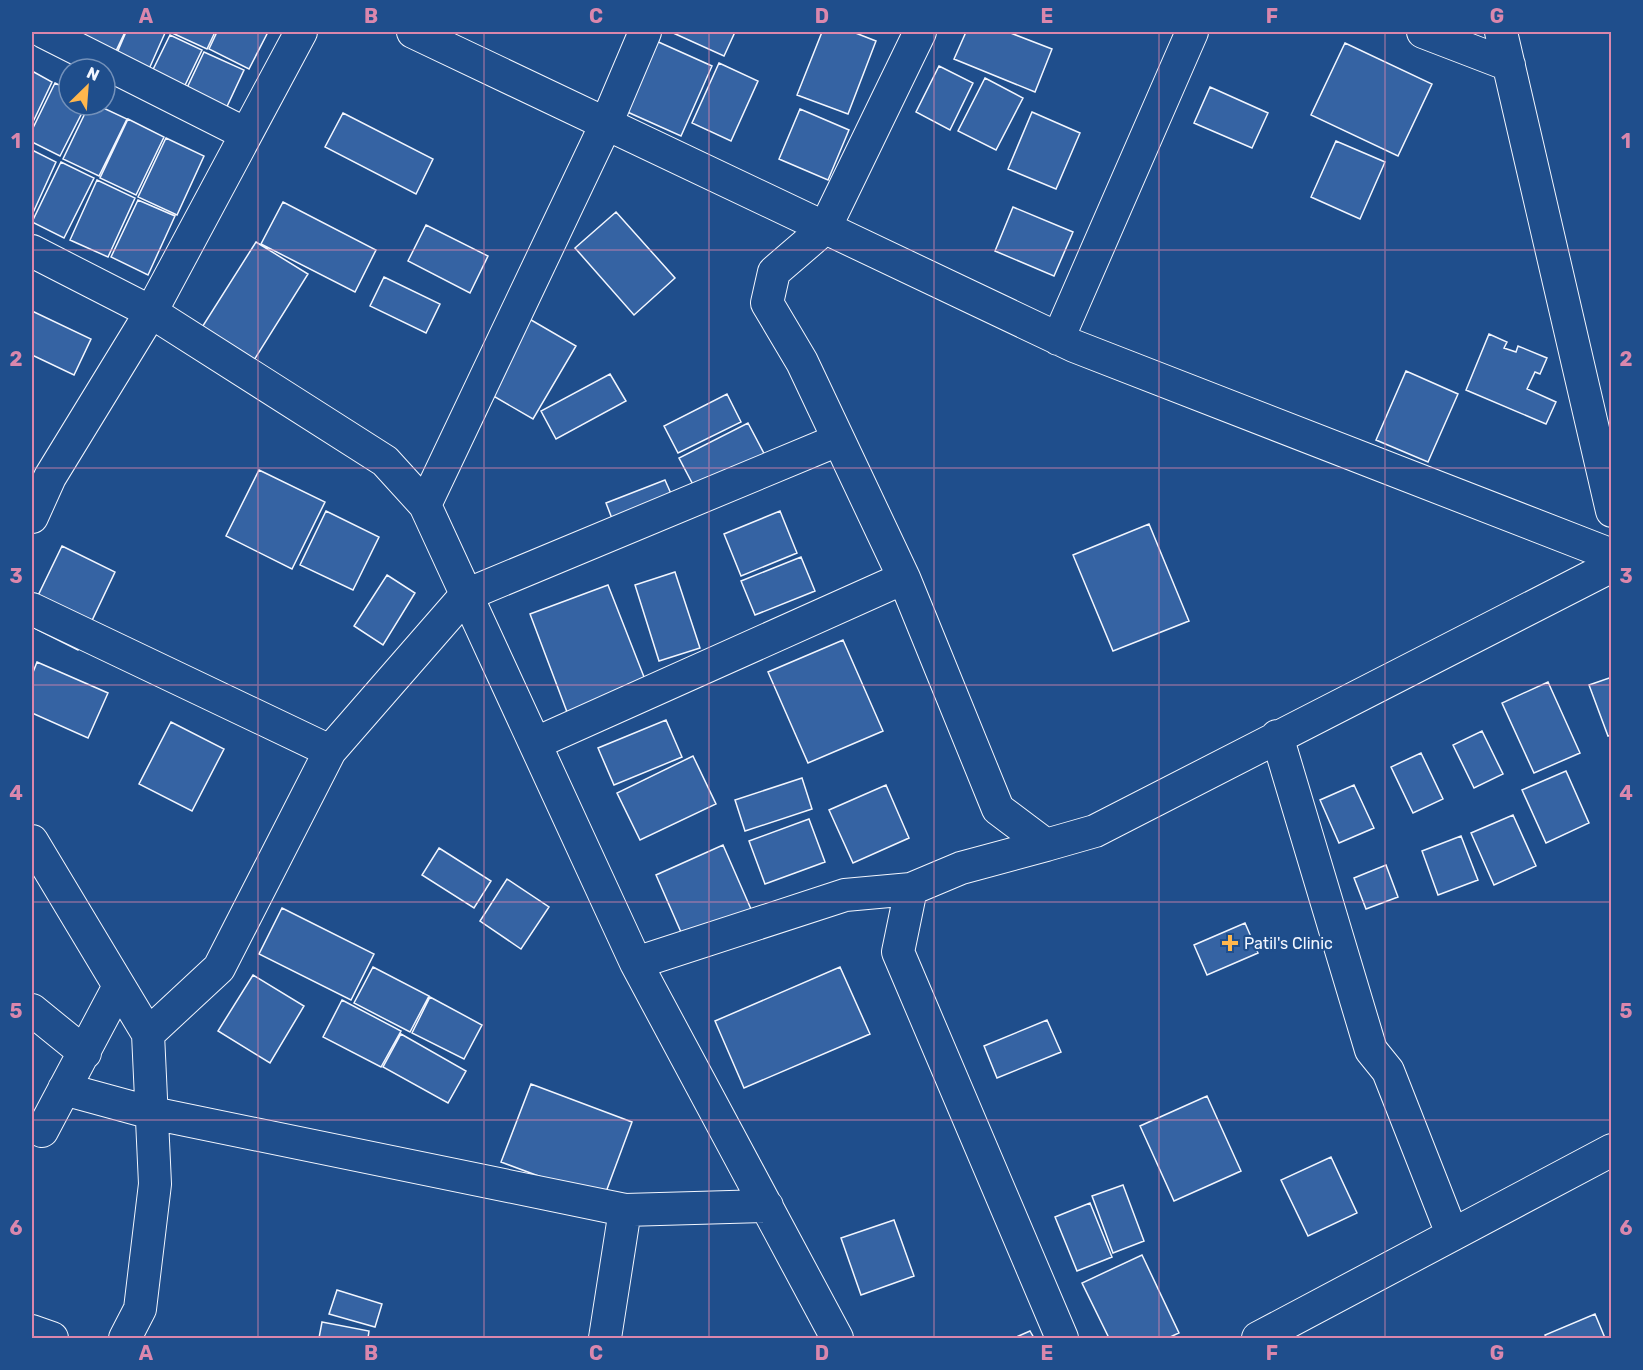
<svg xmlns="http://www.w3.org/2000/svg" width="1643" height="1370" font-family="Rubik,sans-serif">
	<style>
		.building { fill: #3563a3; stroke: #f2f6ff; stroke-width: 1.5 }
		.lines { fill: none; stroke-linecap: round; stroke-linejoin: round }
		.street-casing { stroke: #f2f6ff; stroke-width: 34 }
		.street { stroke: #1f4e8c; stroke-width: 32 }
		.grid { fill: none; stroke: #da87ad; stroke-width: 1.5; stroke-opacity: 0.55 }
		.poi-dot { fill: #ffb74d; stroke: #1f4e8c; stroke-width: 2 }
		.labels { text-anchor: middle; stroke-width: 4.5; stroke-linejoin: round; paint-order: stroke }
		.poi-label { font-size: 16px; fill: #f2f6ff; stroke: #1f4e8c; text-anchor: start }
		.neatline { fill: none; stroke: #da87ad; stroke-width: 2 }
		.grid-label { font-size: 20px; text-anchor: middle; font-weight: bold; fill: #da87ad }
	</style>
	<rect width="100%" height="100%" fill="#1f4e8c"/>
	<!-- building -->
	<path class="building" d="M 82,32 L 125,32 L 105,74 L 69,61 Z
		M 126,32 L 165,33 L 137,96 L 105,81 Z
		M 170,32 L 215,32 L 207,49 Z
		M 217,32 L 268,32 L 249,69 L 209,49 Z
		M 671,32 L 735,32 L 724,56 Z
		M 822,32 L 853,32 L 876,41 L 848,114 L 797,95 Z
		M 966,32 L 1008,32 L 1052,49 L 1035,92 L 954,59 Z
		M 170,35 L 202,50 L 173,110 L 141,94 Z
		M 654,40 L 712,66 L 681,136 L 623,110 Z
		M 1345,43 L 1432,84 L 1398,156 L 1311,115 Z
		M 204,52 L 244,70 L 216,130 L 176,111 Z
		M 719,63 L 758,81 L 731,141 L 692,123 Z
		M 939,66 L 973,83 L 950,130 L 916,112 Z
		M 32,71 L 52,82 L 32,124 Z
		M 985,78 L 1023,98 L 996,150 L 958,131 Z
		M 55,83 L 69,90 L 69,105 L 86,105 L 60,156 L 32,142 L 32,130 Z
		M 1210,87 L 1268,113 L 1252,148 L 1194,123 Z
		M 89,105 L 97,105 L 127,119 L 99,176 L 63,159 Z
		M 800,109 L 849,130 L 828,180 L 779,159 Z
		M 1032,112 L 1080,133 L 1056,189 L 1008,169 Z
		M 343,113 L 433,159 L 416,194 L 325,147 Z
		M 128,119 L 164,137 L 136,195 L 100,178 Z
		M 166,138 L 204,156 L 177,215 L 138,197 Z
		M 1336,141 L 1385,162 L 1360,219 L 1311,197 Z
		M 32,150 L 56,162 L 32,215 Z
		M 61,162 L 94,178 L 64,238 L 32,222 Z
		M 97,180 L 135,198 L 108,257 L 70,240 Z
		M 138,200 L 175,216 L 148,275 L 111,257 Z
		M 283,202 L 376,250 L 355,292 L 261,244 Z
		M 1013,207 L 1073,232 L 1054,276 L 995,251 Z
		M 616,212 L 675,278 L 634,315 L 575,248 Z
		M 426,225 L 488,256 L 470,293 L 408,261 Z
		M 256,242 L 308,274 L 251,365 L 199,332 Z
		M 384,277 L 440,304 L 426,333 L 370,306 Z
		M 32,311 L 91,339 L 74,375 L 32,355 Z
		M 526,317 L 576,346 L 533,419 L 483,390 Z
		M 1489,334 L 1507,342 L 1504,348 L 1516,352 L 1518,346 L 1547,358 L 1540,374 L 1535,372 L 1527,389 L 1556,402 L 1546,424 L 1466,390 Z
		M 1406,371 L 1458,394 L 1428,462 L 1376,440 Z
		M 610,374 L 626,401 L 556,439 L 541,411 Z
		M 727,394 L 741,422 L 678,453 L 664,426 Z
		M 748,423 L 768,461 L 699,496 L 679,458 Z
		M 259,470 L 325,502 L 292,569 L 226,536 Z
		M 665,480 L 676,505 L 616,529 L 606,503 Z
		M 326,511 L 379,537 L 353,590 L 300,565 Z
		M 780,511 L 797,553 L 741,576 L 724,534 Z
		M 1149,524 L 1189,621 L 1113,651 L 1073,555 Z
		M 62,546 L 115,572 L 78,650 L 32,627 L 32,608 Z
		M 801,557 L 815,591 L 755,615 L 741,581 Z
		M 675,572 L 700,648 L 659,661 L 635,585 Z
		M 387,575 L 415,593 L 383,645 L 354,626 Z
		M 608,585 L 646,682 L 567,712 L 530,614 Z
		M 843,640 L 883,731 L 808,763 L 768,672 Z
		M 37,662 L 108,693 L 88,738 L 32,713 L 32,675 Z
		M 1612,677 L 1612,735 L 1608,736 L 1589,685 Z
		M 1548,682 L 1580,753 L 1534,773 L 1502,703 Z
		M 666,720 L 682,757 L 614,785 L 598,748 Z
		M 171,722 L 224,749 L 192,811 L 139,784 Z
		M 1482,731 L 1503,774 L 1474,788 L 1453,745 Z
		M 1421,753 L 1443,799 L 1413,813 L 1391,767 Z
		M 693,756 L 716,804 L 640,840 L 617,793 Z
		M 1566,771 L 1589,823 L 1546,843 L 1522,790 Z
		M 802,778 L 812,809 L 745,831 L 735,800 Z
		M 886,785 L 909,838 L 853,863 L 829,810 Z
		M 1354,785 L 1374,828 L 1339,843 L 1320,800 Z
		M 1513,815 L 1536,866 L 1494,885 L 1471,833 Z
		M 809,819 L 825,862 L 765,884 L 749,841 Z
		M 1461,836 L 1478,880 L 1438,895 L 1422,851 Z
		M 723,845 L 751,909 L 684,939 L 656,875 Z
		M 439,848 L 491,881 L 474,908 L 422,875 Z
		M 1386,865 L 1398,897 L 1366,909 L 1354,878 Z
		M 507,879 L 549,907 L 521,949 L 480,921 Z
		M 282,908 L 374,954 L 351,1000 L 259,954 Z
		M 1245,923 L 1258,953 L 1207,975 L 1194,945 Z
		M 373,967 L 429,996 L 410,1032 L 354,1003 Z
		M 840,967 L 870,1034 L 744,1088 L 715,1021 Z
		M 253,975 L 304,1006 L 270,1063 L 218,1031 Z
		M 430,997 L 482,1025 L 464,1059 L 412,1033 Z
		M 342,1000 L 401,1031 L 381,1067 L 323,1037 Z
		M 1047,1020 L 1061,1052 L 997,1078 L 984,1046 Z
		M 401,1034 L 466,1071 L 448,1103 L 383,1067 Z
		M 531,1084 L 632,1122 L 603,1200 L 501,1162 Z
		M 1207,1096 L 1241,1171 L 1174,1201 L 1140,1126 Z
		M 1331,1157 L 1357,1213 L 1308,1236 L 1281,1180 Z
		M 1123,1185 L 1144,1241 L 1113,1253 L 1092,1196 Z
		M 1090,1203 L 1112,1257 L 1077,1271 L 1055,1217 Z
		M 894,1220 L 914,1276 L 861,1295 L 841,1238 Z
		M 1142,1255 L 1179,1333 L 1168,1338 L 1109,1338 L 1082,1283 Z
		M 337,1290 L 382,1304 L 375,1327 L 329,1314 Z
		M 1595,1314 L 1605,1338 L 1547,1338 L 1545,1335 Z
		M 322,1322 L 369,1331 L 368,1338 L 319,1338 Z
		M 1030,1331 L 1034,1338 L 1014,1338 Z"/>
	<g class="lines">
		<!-- street casing -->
		<g class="street-casing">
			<path id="street" d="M 44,32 L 244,133
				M 413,32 L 1074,346 L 1612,555
				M 645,32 L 606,124 L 425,505 L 636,963 L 837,1338
				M 920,32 L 825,228 L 774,272 L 767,303 L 802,362 L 904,578 L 998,809 L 1046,845 L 1095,831 L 1612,566
				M 1423,32 L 1509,65
				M 1501,32 L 1612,511
				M 32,251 L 151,312 L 385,461 L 425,505
				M 1058,339 L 1192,32
				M 32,517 L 50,477 L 151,312 L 301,32
				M 32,609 L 330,751
				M 1277,736 L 1371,1050 L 1388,1071 L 1452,1234
				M 536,743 L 904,578
				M 32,841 L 148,1034 L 155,1184 L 140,1309 L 125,1338
				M 1046,845 L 961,868 L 911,889 L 898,952 L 1062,1338
				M 636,963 L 845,895 L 911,889
				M 32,1010 L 85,1053
				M 148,1034 L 219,968 L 330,751 L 466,595 L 838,440
				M 64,1089 L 152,1113 L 625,1210 L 767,1206
				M 42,1131 L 119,986
				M 32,1331 L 52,1338
				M 605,1338 L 625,1210
				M 1258,1338 L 1612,1150"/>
		</g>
		<!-- street -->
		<use href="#street" class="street"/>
	</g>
	<!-- grid -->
	<path class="grid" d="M 258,32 L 258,1338M 484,32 L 484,1338M 709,32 L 709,1338M 934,32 L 934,1338M 1159,32 L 1159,1338M 1385,32 L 1385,1338M 32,250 L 1612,250M 32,468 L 1612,468M 32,685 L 1612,685M 32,902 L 1612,902M 32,1120 L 1612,1120"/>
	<!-- markers -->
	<path class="poi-dot" d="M1227 934h6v6h6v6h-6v6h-6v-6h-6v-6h6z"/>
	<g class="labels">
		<!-- poi labels -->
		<g class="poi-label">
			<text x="1244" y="949">Patil's Clinic</text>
		</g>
	</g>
	<!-- border -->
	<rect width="1643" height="1370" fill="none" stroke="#1f4e8c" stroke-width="66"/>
	<!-- north arrow -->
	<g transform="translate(87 87) rotate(25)"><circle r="28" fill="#1f4e8c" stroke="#7391ba" stroke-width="1.5"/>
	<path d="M0-4.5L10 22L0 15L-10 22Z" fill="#ffb74d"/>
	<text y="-9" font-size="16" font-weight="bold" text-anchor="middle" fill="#f2f6ff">N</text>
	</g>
	<rect x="33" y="33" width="1577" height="1304" class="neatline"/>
	<g class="grid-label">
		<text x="146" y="23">A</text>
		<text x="371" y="23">B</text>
		<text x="596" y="23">C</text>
		<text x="822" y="23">D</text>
		<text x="1047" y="23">E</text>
		<text x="1272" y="23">F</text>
		<text x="1497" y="23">G</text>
		<text x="16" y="148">1</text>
		<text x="1626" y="148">1</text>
		<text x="16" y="366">2</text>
		<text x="1626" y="366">2</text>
		<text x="16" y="583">3</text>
		<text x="1626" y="583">3</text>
		<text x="16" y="800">4</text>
		<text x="1626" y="800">4</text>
		<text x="16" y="1018">5</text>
		<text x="1626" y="1018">5</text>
		<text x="16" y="1235">6</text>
		<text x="1626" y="1235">6</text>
		<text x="146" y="1360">A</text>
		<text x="371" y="1360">B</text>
		<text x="596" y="1360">C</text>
		<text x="822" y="1360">D</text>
		<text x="1047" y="1360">E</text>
		<text x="1272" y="1360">F</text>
		<text x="1497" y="1360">G</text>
	</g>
</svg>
